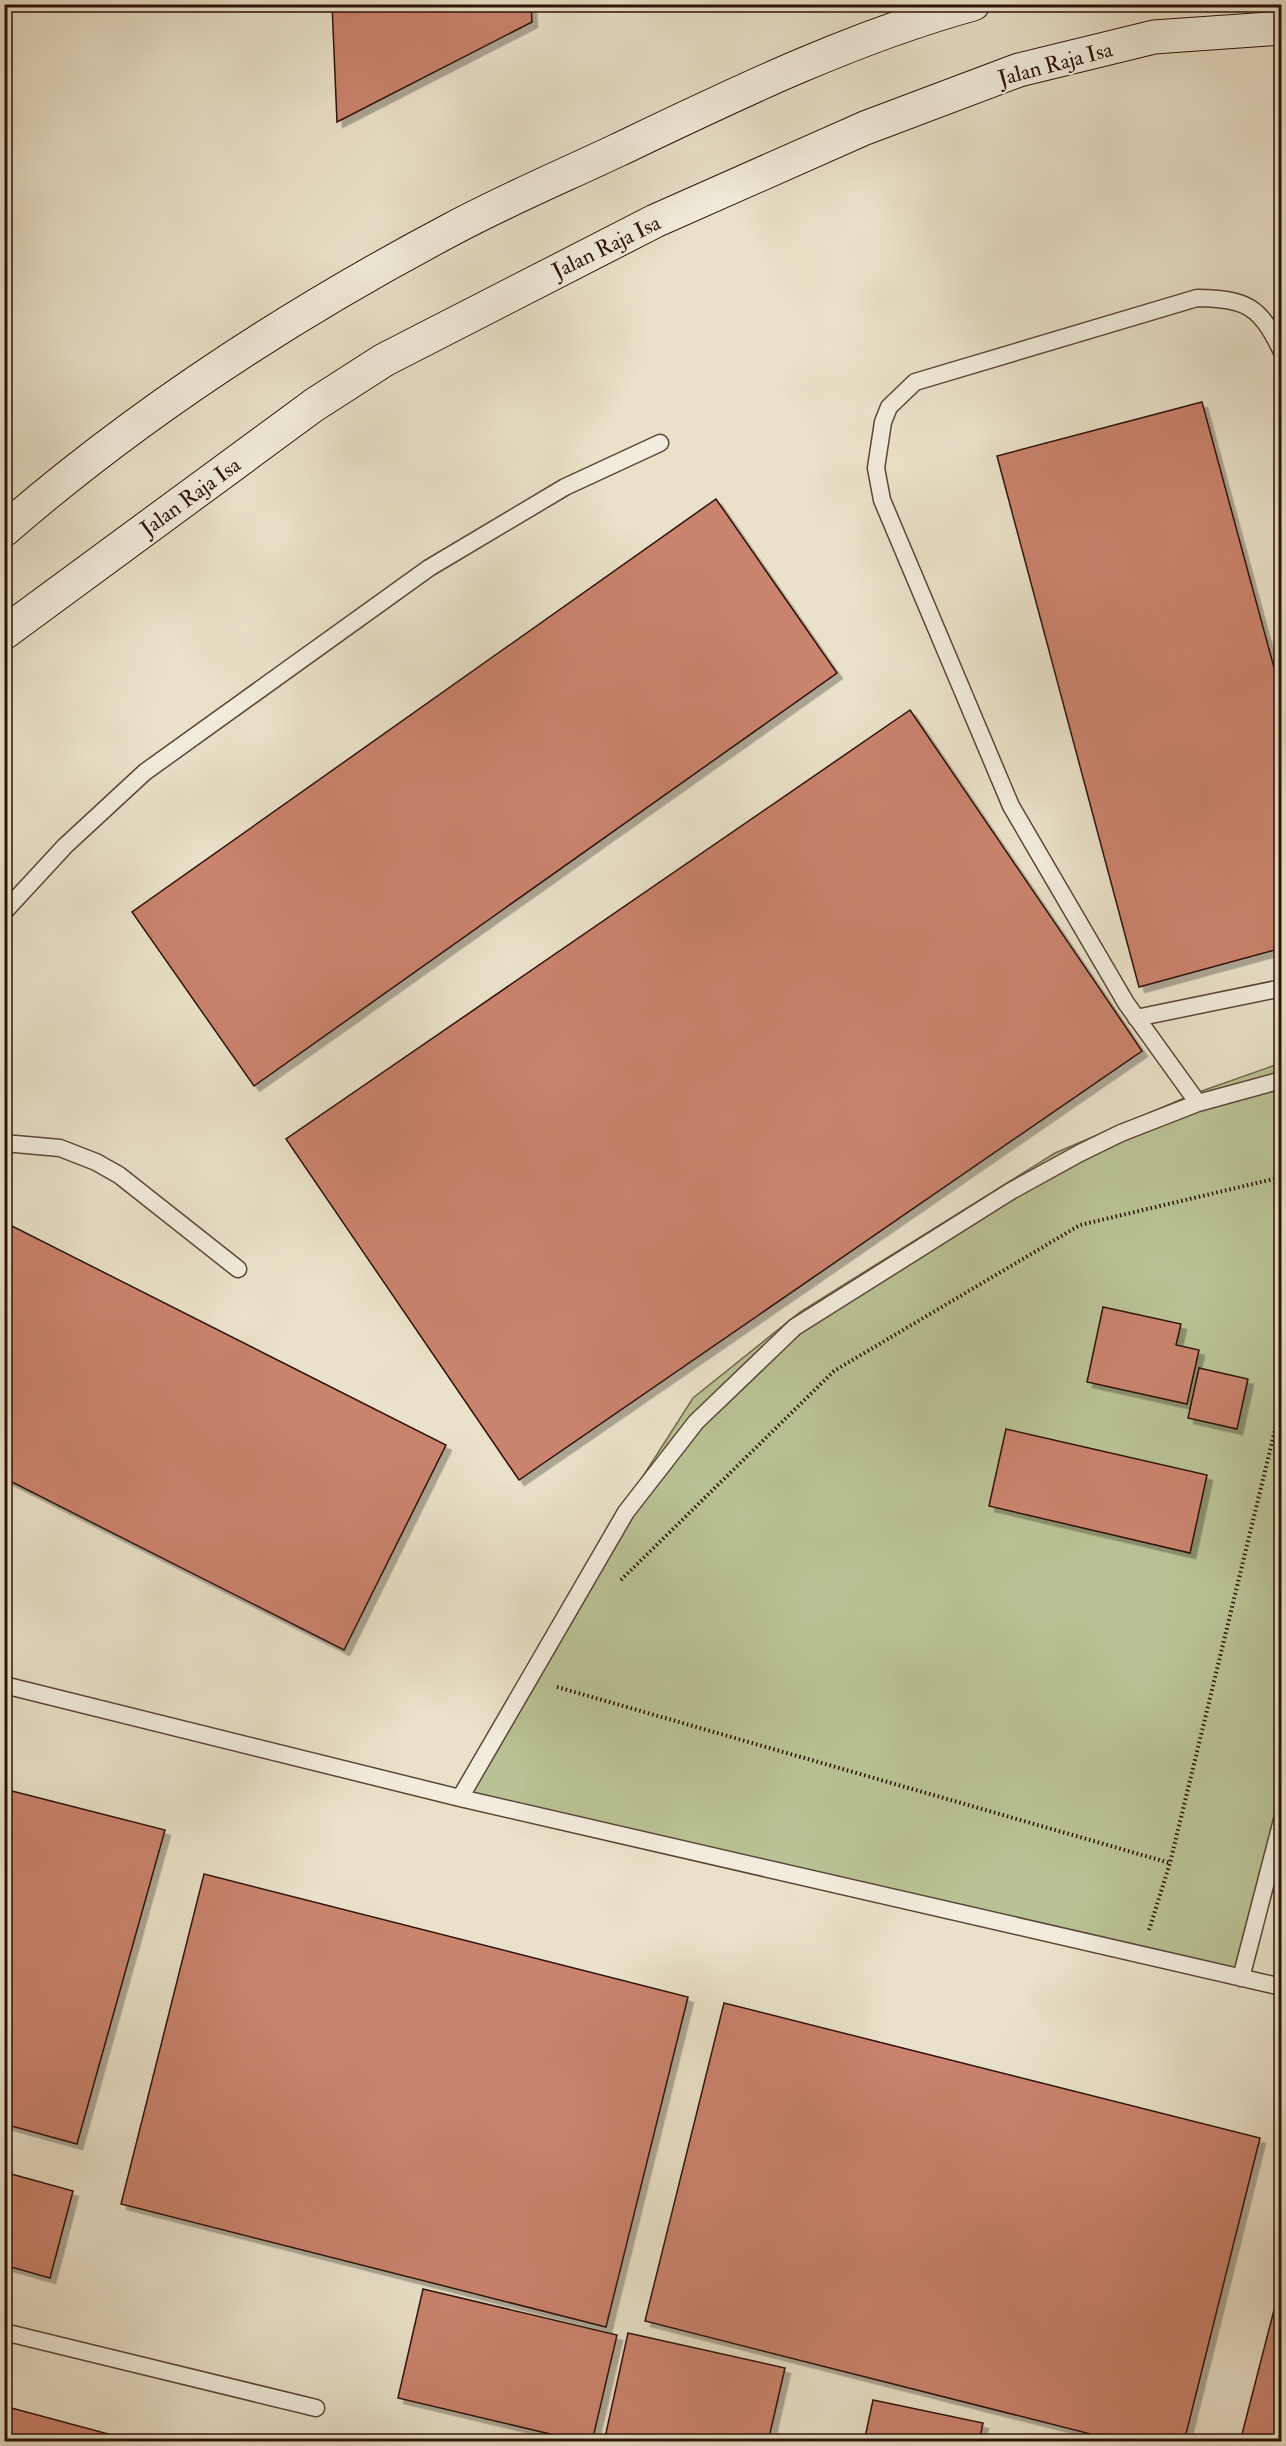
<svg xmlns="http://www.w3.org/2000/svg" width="1286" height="2446" font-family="'IM FELL Double Pica',serif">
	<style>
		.green { fill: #b9c294; stroke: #736a4e; stroke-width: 1.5 }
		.building { fill: #ca836d; stroke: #2d1208; stroke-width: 1.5; filter: url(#shadow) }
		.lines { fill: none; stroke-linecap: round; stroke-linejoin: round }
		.service-casing { stroke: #5c4638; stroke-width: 19 }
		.secondary-casing { stroke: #2d1208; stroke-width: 35 }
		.path { stroke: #2d1208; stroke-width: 4; stroke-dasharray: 1.5 3; stroke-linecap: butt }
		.service { stroke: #f1ecdb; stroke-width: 16 }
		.secondary { stroke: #f1ecdb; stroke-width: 33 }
		.labels { text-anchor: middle; stroke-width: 4.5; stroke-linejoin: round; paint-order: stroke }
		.street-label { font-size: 22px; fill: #2d1208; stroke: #f1ecdb }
	</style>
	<defs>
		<filter id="shadow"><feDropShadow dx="5.5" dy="5.5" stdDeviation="0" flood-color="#0004"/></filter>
	</defs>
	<rect width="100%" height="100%" fill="#e9e1c8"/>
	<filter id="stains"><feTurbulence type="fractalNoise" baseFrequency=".00333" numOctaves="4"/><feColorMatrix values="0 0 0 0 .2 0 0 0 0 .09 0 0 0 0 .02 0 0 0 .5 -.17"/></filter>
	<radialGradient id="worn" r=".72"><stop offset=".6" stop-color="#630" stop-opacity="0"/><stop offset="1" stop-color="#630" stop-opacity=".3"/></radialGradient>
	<!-- green -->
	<path class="green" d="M 1281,1063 L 1281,1820 L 1241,1978 L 460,1798 L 613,1523 L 693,1398 L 800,1312 L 1055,1153 L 1196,1093 Z"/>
	<!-- building -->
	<path class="building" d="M 332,4 L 531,4 L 532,22 L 337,122 Z
		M 1202,402 L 1282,697 L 1282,948 L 1139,987 L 997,456 Z
		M 716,499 L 837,673 L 254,1086 L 132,912 Z
		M 910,710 L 1142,1051 L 519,1480 L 286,1139 Z
		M 4,1222 L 446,1445 L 344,1650 L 4,1478 Z
		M 1103,1307 L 1181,1324 L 1176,1345 L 1199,1350 L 1187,1404 L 1087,1382 Z
		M 1199,1368 L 1248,1379 L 1237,1429 L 1188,1418 Z
		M 1006,1429 L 1207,1475 L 1190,1553 L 989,1506 Z
		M 4,1789 L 165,1830 L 77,2144 L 4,2124 Z
		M 204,1874 L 688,1997 L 606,2327 L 121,2204 Z
		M 724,2003 L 1260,2138 L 1184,2442 L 1122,2442 L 645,2321 Z
		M 4,2172 L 73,2191 L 50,2278 L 4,2265 Z
		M 1282,2279 L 1282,2442 L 1240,2442 Z
		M 423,2289 L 617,2335 L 592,2442 L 584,2442 L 398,2398 Z
		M 628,2333 L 785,2368 L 768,2442 L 604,2442 Z
		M 873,2400 L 983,2423 L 979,2442 L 864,2442 Z
		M 4,2406 L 138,2442 L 4,2442 Z"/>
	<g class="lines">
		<!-- service casing -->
		<g class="service-casing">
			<path id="service" d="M 4,912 L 65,846 L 145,772 L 429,568 L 565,487 L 660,443
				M 1136,1018 L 1282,988
				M 1198,1103 L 1126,1003 L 1011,806 L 882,500 L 876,468 L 883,422 L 889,407 L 915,382 L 1197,298 C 1247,299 1260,306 1282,352
				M 4,1143 L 60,1148 L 96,1162 L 119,1175 L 238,1269
				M 4,1685 L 460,1798 L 1282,1987
				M 460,1798 L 626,1512 L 696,1422 L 795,1327 L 1011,1191 L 1080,1153 L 1121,1133 L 1198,1103 L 1282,1080
				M 1241,1978 L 1282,1820
				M 4,2332 L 316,2408"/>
		</g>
		<!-- secondary casing -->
		<g class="secondary-casing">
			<path id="secondary" d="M 4,530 C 141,411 293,313 452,229 C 506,200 563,176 618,150 C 733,95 850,38 973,4
				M 4,633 L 314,405 L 384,360 L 655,221 L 865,128 L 1019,70 L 1154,37 L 1282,28"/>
		</g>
		<!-- path -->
		<path class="path" d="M 621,1580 L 834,1371 L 1080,1225 L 1282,1177
			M 557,1687 L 1170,1863
			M 1149,1930 L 1170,1863 L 1282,1401"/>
		<!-- service -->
		<use href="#service" class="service"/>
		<!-- secondary -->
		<use href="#secondary" class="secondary"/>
	</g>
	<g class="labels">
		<!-- street labels -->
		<g class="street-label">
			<text transform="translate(1055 63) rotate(-15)" y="8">Jalan Raja Isa</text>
			<text transform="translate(606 246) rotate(-26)" y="8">Jalan Raja Isa</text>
			<text transform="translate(190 496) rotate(-36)" y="8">Jalan Raja Isa</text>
		</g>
	</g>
	<!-- margin -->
	<rect width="1286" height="2446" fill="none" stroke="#e9e1c8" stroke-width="24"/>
	<rect x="6" y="6" width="1274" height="2434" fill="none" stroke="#2d1208" stroke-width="3"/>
	<rect x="12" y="12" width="1262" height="2422" fill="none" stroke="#2d1208" stroke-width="1.5"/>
	<rect width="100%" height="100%" filter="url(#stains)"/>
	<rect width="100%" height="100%" fill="url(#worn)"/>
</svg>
